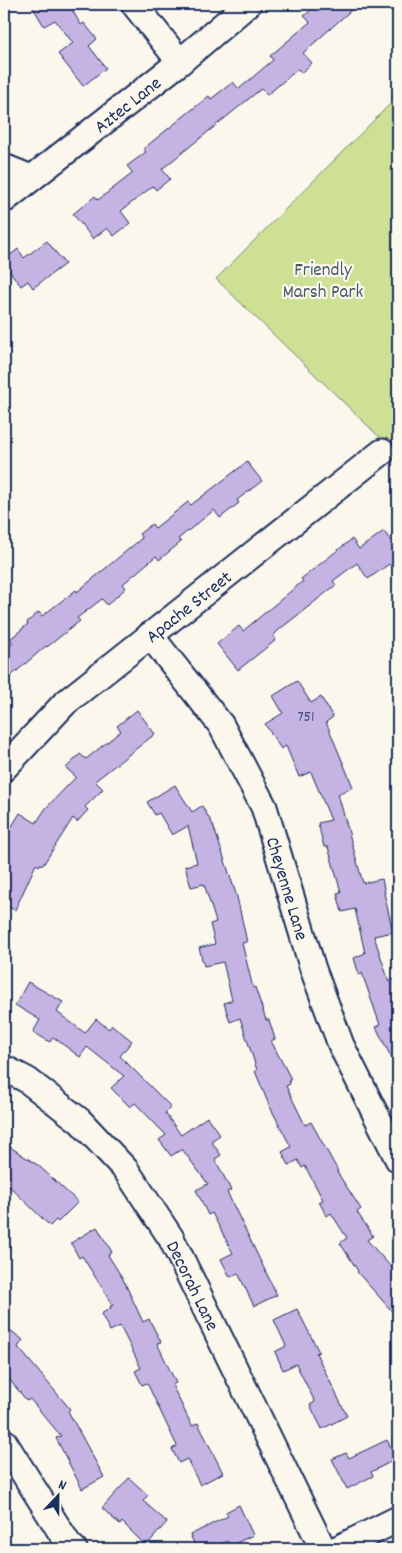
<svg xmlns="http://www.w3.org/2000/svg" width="402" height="1553" font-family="Dekko,sans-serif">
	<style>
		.green { fill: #cee094; stroke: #748879 }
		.building { fill: #c5b3e3; stroke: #1b2f5e }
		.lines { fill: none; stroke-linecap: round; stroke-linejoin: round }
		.minor-casing { stroke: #1b2f5e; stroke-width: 29 }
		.minor { stroke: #fbf7ec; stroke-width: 25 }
		.labels { text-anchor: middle; stroke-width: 4.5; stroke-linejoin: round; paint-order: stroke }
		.number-label { font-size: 16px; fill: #46507f }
		.street-label { font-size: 19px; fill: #1b2f5e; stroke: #fbf7ec }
		.park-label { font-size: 19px; fill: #485b6c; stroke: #fbf7ec }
	</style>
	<rect width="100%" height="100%" fill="#fbf7ec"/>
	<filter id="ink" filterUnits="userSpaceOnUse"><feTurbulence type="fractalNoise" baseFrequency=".02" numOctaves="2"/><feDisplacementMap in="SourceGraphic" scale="10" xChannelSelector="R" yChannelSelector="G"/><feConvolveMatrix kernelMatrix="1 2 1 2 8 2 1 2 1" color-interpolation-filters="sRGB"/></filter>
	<g filter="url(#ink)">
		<!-- green -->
		<path class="green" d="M 398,96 L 398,455 L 216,279 Z"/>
		<!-- building -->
		<path class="building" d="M 31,4 L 83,4 L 72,10 L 81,25 L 84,23 L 97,39 L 89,46 L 106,68 L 83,86 L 58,54 L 73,43 L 55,20 L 44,26 Z
			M 318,4 L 358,4 L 303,53 L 312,63 L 301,73 L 298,69 L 267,95 L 261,89 L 162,169 L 170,179 L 156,190 L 153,186 L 121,211 L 130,223 L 114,236 L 107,228 L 93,239 L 73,214 L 95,196 L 98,200 L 133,173 L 127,166 L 146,152 L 143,149 L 209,96 L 211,99 L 233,82 L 239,89 L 273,60 L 270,56 L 310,22 L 304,16 Z
			M 47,241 L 65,264 L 33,288 L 28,281 L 21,286 L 4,264 L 4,260 L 18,249 L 24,258 Z
			M 247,462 L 262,481 L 237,500 L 239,503 L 220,518 L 214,510 L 178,539 L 181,542 L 159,560 L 156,556 L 123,584 L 126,588 L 107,605 L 102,599 L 77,618 L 80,621 L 47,647 L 46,646 L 4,682 L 4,651 L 13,643 L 10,639 L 28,624 L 27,622 L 39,612 L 42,616 L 76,590 L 77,592 L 142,538 L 139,534 L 152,524 L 155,528 L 188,502 L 191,505 Z
			M 384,531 L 398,552 L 398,576 L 389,564 L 368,579 L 357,563 L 333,581 L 336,585 L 280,629 L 273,636 L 276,640 L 238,670 L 217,644 L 239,626 L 243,631 L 303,581 L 301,579 L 352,539 L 359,549 Z
			M 297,681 L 311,703 L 321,697 L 333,717 L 326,722 L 353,787 L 338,794 L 363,883 L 382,879 L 385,893 L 384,893 L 393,932 L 374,936 L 389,982 L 398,978 L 398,1001 L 392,1004 L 398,1017 L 398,1071 L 376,1027 L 380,1025 L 362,973 L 359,975 L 354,958 L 365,953 L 355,909 L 342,912 L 337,893 L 341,892 L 328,847 L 324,847 L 318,823 L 331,820 L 311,772 L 299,777 L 286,746 L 281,749 L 265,724 L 283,713 L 273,696 Z
			M 137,710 L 155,734 L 95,781 L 103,789 L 85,807 L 88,810 L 77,822 L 73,818 L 43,865 L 40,864 L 39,866 L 36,864 L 15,910 L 4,905 L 4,839 L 20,813 L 36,823 L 46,808 L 76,777 L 66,768 L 80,754 L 86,759 L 121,731 L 117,726 Z
			M 175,785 L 192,812 L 202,806 L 213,825 L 237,897 L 247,942 L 242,943 L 253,988 L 255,987 L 266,1020 L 269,1020 L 275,1039 L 271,1041 L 291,1079 L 289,1080 L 290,1084 L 286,1086 L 305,1125 L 311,1122 L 338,1171 L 337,1172 L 361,1209 L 357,1212 L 373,1236 L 367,1240 L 398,1275 L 398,1318 L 357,1272 L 358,1271 L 340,1243 L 347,1238 L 331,1213 L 327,1216 L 319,1202 L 323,1200 L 305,1166 L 302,1168 L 298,1160 L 289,1165 L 282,1152 L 291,1147 L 269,1105 L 255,1071 L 257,1070 L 240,1018 L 230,1022 L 224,1003 L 232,1000 L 223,962 L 204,966 L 199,948 L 215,944 L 210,924 L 216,922 L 204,884 L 191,887 L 185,866 L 197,863 L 188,826 L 172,835 L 159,813 L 155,815 L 147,802 Z
			M 28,982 L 63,1002 L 57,1012 L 85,1033 L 96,1019 L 109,1029 L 112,1025 L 132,1041 L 120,1056 L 171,1107 L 165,1113 L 181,1135 L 207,1117 L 220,1135 L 211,1141 L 221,1155 L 215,1159 L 231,1190 L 227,1192 L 277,1295 L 254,1306 L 238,1273 L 230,1277 L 221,1259 L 233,1253 L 212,1213 L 208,1215 L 196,1190 L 208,1184 L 182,1149 L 171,1156 L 159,1140 L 166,1135 L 135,1103 L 130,1107 L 111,1088 L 124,1076 L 87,1047 L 80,1057 L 53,1037 L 50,1042 L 33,1032 L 40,1020 L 15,1005 Z
			M 4,1143 L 39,1166 L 78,1202 L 58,1222 L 56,1220 L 50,1226 L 4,1181 Z
			M 97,1227 L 112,1252 L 108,1255 L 123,1279 L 143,1322 L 149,1319 L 161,1342 L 157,1343 L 176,1383 L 172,1385 L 192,1426 L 198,1423 L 223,1473 L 200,1485 L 187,1459 L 179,1463 L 172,1449 L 177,1446 L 147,1383 L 142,1385 L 135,1371 L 141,1368 L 120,1326 L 110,1331 L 101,1314 L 111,1308 L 110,1306 L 113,1305 L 82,1256 L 79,1258 L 71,1243 Z
			M 297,1309 L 319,1352 L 316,1353 L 347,1416 L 322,1429 L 310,1405 L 315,1402 L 296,1364 L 283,1370 L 275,1352 L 286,1346 L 274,1320 Z
			M 4,1330 L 7,1334 L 10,1330 L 23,1340 L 18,1347 L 70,1409 L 68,1411 L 104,1477 L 82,1489 L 56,1438 L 61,1436 L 30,1399 L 27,1401 L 4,1373 Z
			M 387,1440 L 396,1459 L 371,1472 L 373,1476 L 347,1489 L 332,1459 L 346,1453 L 349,1458 Z
			M 129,1478 L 148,1495 L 143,1501 L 167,1522 L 146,1546 L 122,1522 L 120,1525 L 102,1508 Z
			M 239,1505 L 253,1535 L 230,1546 L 227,1541 L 211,1549 L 197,1549 L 190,1535 L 228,1516 L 226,1512 Z"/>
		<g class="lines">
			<!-- minor casing -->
			<g class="minor-casing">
				<g id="minor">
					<path d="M 134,4 L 180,62"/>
					<path d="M 4,167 L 31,178"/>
					<path id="s1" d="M 4,200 L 180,62 L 248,4"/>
					<path id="s2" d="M 150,635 L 221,725 L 264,807 L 313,969 L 341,1045 L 398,1159"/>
					<path id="s3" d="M 4,768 L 65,703 L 382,452"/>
					<path id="s4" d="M 4,1068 L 27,1080 L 80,1121 L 126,1170 L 171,1238 L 323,1549"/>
					<path d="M 4,1442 L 69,1545 L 74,1549"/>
					<path d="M 337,1549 L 398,1519"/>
				</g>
			</g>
			<!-- minor -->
			<use href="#minor" class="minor"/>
		</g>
	</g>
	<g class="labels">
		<!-- number labels -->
		<g class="number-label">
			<text x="306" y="721">751</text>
		</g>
		<!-- street labels -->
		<g class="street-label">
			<text dy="7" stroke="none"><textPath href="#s1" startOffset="156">Aztec Lane</textPath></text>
			<text dy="7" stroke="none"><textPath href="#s3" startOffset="246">Apache Street</textPath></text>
			<text dy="7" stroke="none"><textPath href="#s2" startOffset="292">Cheyenne Lane</textPath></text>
			<text dy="7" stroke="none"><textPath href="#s4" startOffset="294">Decorah Lane</textPath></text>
		</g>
		<!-- park labels -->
		<g class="park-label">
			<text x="323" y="275">Friendly<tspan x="323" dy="22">Marsh Park</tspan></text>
		</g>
	</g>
	<!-- margin -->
	<rect width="402" height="1553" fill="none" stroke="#fbf7ec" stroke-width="20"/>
	<rect x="10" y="10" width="382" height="1533" fill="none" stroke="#1b2f5e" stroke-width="2" filter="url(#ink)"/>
	<!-- north arrow -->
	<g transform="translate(58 1496) rotate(22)" stroke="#fbf7ec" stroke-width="4" paint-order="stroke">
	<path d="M0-4L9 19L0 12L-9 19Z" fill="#1b2f5e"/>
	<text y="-8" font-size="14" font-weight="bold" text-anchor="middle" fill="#1b2f5e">N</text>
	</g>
</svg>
